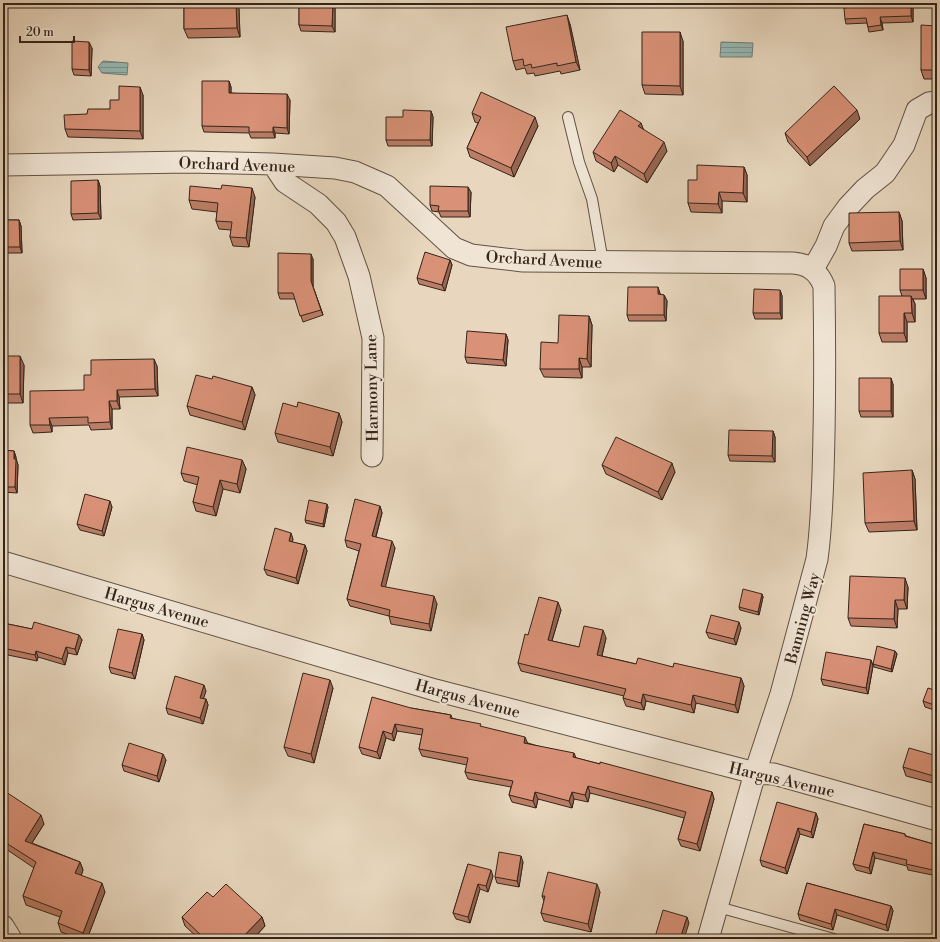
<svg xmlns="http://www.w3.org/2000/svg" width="940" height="942" font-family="'Libre Bodoni',serif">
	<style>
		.water { fill: url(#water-rules); stroke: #707e77 }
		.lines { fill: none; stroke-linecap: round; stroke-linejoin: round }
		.lane-casing { stroke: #625243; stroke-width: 12 }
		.street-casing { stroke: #625243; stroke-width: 23 }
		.lane { stroke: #f0e5d5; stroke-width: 10 }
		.street { stroke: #f0e5d5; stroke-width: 21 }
		.wall { fill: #bb7d66; stroke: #35251a }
		.shaded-wall { fill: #986653; stroke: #35251a }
		.building { fill: #d99177; stroke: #35251a }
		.labels { text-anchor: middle; stroke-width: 4; stroke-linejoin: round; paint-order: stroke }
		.street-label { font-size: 16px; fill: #35251a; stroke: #f0e5d5 }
	</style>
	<defs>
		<pattern id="water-rules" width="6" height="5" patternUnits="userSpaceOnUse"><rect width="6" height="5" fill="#97b9b5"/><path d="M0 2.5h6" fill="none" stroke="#7c9692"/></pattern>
	</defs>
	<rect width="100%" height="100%" fill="#e8d7be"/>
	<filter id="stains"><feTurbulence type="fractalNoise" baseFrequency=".005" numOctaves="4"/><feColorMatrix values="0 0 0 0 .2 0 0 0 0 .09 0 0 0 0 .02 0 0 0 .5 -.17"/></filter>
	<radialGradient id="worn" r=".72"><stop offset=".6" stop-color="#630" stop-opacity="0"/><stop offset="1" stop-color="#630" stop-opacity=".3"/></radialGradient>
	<!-- water -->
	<path class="water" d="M 721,42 L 753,43 L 752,57 L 720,57 Z
		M 103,61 L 128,63 L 127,75 L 102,73 L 98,67 Z"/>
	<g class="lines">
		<!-- lane casing -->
		<g class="lane-casing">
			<path id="lane" d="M 568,117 L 579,162 L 592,199 L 603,262
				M 718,907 L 834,939"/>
		</g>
		<!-- street casing -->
		<g class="street-casing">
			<path id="street" d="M 273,164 L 285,182 L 318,204 L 336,222 L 345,237 L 359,276 L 373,338 L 372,456
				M 3,165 L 189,162 L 273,164 L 335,168 L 355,172 L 387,186 L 454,248 L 471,255 L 523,261 L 793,263 C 808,264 818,271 824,286 C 825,348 825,411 823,474 C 822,503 821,531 817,559 L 781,694 L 755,773 L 708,939
				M 813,269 L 826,246 L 834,226 L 848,207 L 865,189 L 885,173 L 904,145 L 917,110 L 929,103 L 937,102
				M 3,562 L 435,690 L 755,773 L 774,774 L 937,820
				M 3,926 L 11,939"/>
		</g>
		<!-- lane -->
		<use href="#lane" class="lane"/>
		<!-- street -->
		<use href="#street" class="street"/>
	</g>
	<!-- wall -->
	<path class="wall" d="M 184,3 L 237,3 L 239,9 L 240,37 L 188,38 L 184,29 Z
		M 299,3 L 335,3 L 335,32 L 301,31 L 299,25 Z
		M 882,3 L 913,3 L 913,22 L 882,23 L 883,30 L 869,32 L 867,23 L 846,24 L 845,19 Z
		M 570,24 L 580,70 L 561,74 L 560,71 L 535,76 L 534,73 L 527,74 L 525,68 L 516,70 L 513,61 Z
		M 937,26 L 937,79 L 924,79 L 921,70 Z
		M 683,41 L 683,95 L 645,94 L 642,85 Z
		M 92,48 L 91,76 L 74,75 L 72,69 Z
		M 229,81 L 231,87 L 231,93 L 290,100 L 289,134 L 275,133 L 275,138 L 251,138 L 249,133 L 204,132 L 202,126 Z
		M 143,95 L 143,139 L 68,137 L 65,129 L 87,114 L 110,109 L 119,100 Z
		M 431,111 L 433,117 L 432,146 L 388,146 L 386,140 L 403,117 Z
		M 472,113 L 538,126 L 514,177 L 470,157 L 467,148 L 478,123 L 475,122 Z
		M 860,119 L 810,166 L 788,142 L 785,133 Z
		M 641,123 L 643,129 L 667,151 L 647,183 L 618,165 L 614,172 L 596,161 L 593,152 Z
		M 744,167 L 747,175 L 747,202 L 722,201 L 722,213 L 691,212 L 688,203 L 697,180 Z
		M 98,180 L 100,186 L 101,219 L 73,220 L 71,214 Z
		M 471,192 L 470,217 L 441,217 L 439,212 L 432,211 L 430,205 Z
		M 255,197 L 249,247 L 233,246 L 230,237 L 231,230 L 219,229 L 216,221 L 217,212 L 192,209 L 189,200 Z
		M 899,212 L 902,221 L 903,250 L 852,251 L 849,243 Z
		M 3,220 L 19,220 L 21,226 L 22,253 L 3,253 Z
		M 313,259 L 313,287 L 323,315 L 303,322 L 295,299 L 280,299 L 278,293 Z
		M 450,260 L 452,265 L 445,291 L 419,284 L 417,278 Z
		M 923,269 L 926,278 L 926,299 L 913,299 L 915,304 L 915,322 L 907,322 L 907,342 L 882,342 L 879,333 L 902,296 L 900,290 Z
		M 780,290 L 782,296 L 782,319 L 755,319 L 753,313 Z
		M 660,293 L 660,295 L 664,295 L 667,301 L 666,321 L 629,321 L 627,315 Z
		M 589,316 L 592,325 L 591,367 L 582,367 L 582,378 L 544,377 L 540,369 L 558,343 Z
		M 506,334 L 508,340 L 506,366 L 467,363 L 465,357 Z
		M 3,356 L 24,365 L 23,403 L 3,403 Z
		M 157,366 L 158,396 L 119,397 L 120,409 L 112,409 L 112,429 L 91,430 L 89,425 L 52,426 L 52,432 L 33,433 L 30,425 L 84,390 L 91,375 Z
		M 212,379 L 252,387 L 255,395 L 245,430 L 190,415 L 187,406 Z
		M 893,384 L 893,417 L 861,417 L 859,411 Z
		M 297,407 L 339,413 L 342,422 L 333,456 L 278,442 L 275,433 Z
		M 773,431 L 775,437 L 775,462 L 730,461 L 728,455 Z
		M 3,450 L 14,451 L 16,457 L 16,460 L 18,465 L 17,493 L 3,492 Z
		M 242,460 L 246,469 L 240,493 L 223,489 L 216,516 L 196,511 L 193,502 L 198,485 L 184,481 L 181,473 Z
		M 602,465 L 675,472 L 662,500 L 606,474 Z
		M 912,470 L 915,479 L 917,530 L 869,532 L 865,523 Z
		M 380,506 L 382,513 L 376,537 L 395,548 L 385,587 L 437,604 L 431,631 L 391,624 L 389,616 L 350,606 L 347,599 L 359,551 L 347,547 L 345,540 Z
		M 112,507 L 104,536 L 80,530 L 77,524 Z
		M 328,507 L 324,527 L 306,523 L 305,520 Z
		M 293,539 L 292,542 L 305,545 L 307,551 L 298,584 L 267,575 L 264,569 Z
		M 908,587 L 907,609 L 898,609 L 897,628 L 851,626 L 848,618 Z
		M 762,594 L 763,597 L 759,615 L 740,610 L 739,607 Z
		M 561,610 L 552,641 L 579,647 L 606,638 L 602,656 L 636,664 L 673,667 L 741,678 L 744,686 L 738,713 L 696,703 L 694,713 L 646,701 L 644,710 L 626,706 L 623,698 L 624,696 L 521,671 L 518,663 L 528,635 Z
		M 3,623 L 32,629 L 79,635 L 82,640 L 77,655 L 68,653 L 65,665 L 38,657 L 37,661 L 3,654 Z
		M 741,628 L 736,645 L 709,638 L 706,632 Z
		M 142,634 L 144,640 L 135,679 L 111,673 L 109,667 Z
		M 895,651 L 897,654 L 892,672 L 874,667 L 873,664 Z
		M 871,660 L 873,666 L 868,694 L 823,685 L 821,679 Z
		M 333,688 L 314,763 L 288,756 L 284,747 Z
		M 206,691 L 203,699 L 206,699 L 208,705 L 203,724 L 168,714 L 166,708 Z
		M 937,691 L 937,711 L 925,707 L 923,701 Z
		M 411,708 L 451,715 L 452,718 L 482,727 L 528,743 L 576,758 L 712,792 L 714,799 L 700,851 L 681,846 L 678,839 L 684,818 L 648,808 L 590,793 L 588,802 L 574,799 L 572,808 L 538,799 L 536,808 L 512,802 L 509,795 L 511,787 L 468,779 L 465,772 L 467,765 L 422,756 L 419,749 L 422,735 L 397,731 L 394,741 L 386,738 L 380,759 L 362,754 L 359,747 Z
		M 937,756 L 937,784 L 906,776 L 903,767 Z
		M 166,760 L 159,782 L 124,771 L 122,765 Z
		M 3,790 L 44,824 L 32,843 L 80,862 L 83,870 L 81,876 L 105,892 L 87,939 L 80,939 L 61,932 L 58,923 L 60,917 L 26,905 L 23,896 L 34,868 L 3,847 Z
		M 816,813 L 818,819 L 813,838 L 800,834 L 787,874 L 762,866 L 760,860 Z
		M 864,824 L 905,834 L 906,836 L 937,845 L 937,876 L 908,870 L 907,866 L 875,858 L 871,874 L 856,870 L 853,864 Z
		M 523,862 L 519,887 L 497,883 L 495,877 Z
		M 468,864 L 493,876 L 488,892 L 480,889 L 470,923 L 456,919 L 453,913 Z
		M 807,883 L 891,906 L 893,911 L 888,931 L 837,915 L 833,930 L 800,920 L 798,914 Z
		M 600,892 L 591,932 L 544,921 L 541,913 L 544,901 L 542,896 Z
		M 213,897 L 262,917 L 265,926 L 253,939 L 199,939 L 185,926 L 182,917 Z"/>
	<!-- shaded-wall -->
	<path class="shaded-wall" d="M 236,3 L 237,3 L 239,9 L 240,37 L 237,28 Z
		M 333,3 L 335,3 L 335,32 L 332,26 Z
		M 911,3 L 913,3 L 913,22 L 911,16 Z
		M 567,15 L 570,24 L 580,70 L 576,62 Z
		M 880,17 L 882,23 L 883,30 L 881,25 Z
		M 680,32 L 683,41 L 683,95 L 680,86 Z
		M 89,42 L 92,48 L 91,76 L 89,70 Z
		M 229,81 L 231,87 L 231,99 L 229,93 Z
		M 140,87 L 143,95 L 143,139 L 140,131 Z
		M 287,94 L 290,100 L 289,134 L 287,128 Z
		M 857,110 L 860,119 L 810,166 L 807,157 Z
		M 431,111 L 433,117 L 432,146 L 430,140 Z
		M 535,117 L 538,126 L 514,177 L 511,168 Z
		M 641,123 L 644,131 L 638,126 Z
		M 273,127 L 275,133 L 275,138 L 273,132 Z
		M 664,142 L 667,151 L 647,183 L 644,174 Z
		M 615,156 L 618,165 L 614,172 L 611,163 Z
		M 744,167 L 747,175 L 747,202 L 743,193 Z
		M 98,180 L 100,186 L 101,219 L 98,213 Z
		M 468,187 L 471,192 L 470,217 L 468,211 Z
		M 252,188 L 255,197 L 249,247 L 246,238 Z
		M 719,192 L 722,201 L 722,213 L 718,204 Z
		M 899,212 L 902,221 L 903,250 L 900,241 Z
		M 19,220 L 21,226 L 22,253 L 20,247 Z
		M 311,254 L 313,259 L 313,287 L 323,315 L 311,281 Z
		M 450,260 L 452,265 L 445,291 L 442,285 Z
		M 923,269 L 926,278 L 926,299 L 923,290 Z
		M 658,287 L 660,293 L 660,300 L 658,294 Z
		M 780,290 L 782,296 L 782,319 L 780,313 Z
		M 664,295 L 667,301 L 666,321 L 664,315 Z
		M 911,296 L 915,304 L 915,322 L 912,313 Z
		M 904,313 L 907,322 L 907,342 L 904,333 Z
		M 589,316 L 592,325 L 591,367 L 587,359 Z
		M 506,334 L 508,340 L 506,366 L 503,360 Z
		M 20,356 L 24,365 L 23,403 L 20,394 Z
		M 579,358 L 582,367 L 582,378 L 579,369 Z
		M 154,359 L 157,366 L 158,396 L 155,389 Z
		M 891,378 L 893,384 L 893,417 L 891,411 Z
		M 252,387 L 255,395 L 245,430 L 242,422 Z
		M 117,390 L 119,397 L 120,409 L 117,401 Z
		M 109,401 L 112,409 L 112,429 L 110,422 Z
		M 339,413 L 342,422 L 333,456 L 330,447 Z
		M 49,418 L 52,426 L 52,432 L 50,425 Z
		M 773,431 L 775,437 L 775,462 L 772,456 Z
		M 14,451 L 18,465 L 17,493 L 15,487 Z
		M 242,460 L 246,469 L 240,493 L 237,484 Z
		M 672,463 L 675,472 L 662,500 L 658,492 Z
		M 912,470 L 915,479 L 917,530 L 914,521 Z
		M 220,480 L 223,489 L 216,516 L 213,507 Z
		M 110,501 L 112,507 L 104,536 L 102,531 Z
		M 327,504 L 328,507 L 324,527 L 323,524 Z
		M 380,506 L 382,513 L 374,543 L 372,536 Z
		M 291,533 L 293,539 L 291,547 L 289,541 Z
		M 392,541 L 395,548 L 384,593 L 381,586 Z
		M 305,545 L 307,551 L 298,584 L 296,578 Z
		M 905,578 L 908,587 L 907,609 L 904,600 Z
		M 762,594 L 763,597 L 759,615 L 758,612 Z
		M 434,596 L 437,604 L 431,631 L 429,624 Z
		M 895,600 L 898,609 L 897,628 L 894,619 Z
		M 558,602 L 561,610 L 550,647 L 548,640 Z
		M 739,622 L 741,628 L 736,645 L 734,639 Z
		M 603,630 L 606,638 L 600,663 L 597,655 Z
		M 142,634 L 144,640 L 135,679 L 132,673 Z
		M 79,635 L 82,640 L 77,655 L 75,649 Z
		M 66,647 L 68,653 L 65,665 L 62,659 Z
		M 36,651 L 38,657 L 37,661 L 35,655 Z
		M 895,651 L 897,654 L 892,672 L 891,669 Z
		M 871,660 L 873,666 L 868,694 L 866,688 Z
		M 741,678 L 744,686 L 738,713 L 735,705 Z
		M 330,680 L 333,688 L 314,763 L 311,754 Z
		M 204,685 L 206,691 L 202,703 L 200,698 Z
		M 643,694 L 646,701 L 644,710 L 641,703 Z
		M 693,695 L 696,703 L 694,713 L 691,705 Z
		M 206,699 L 208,705 L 203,724 L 200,718 Z
		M 395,724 L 397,731 L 394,741 L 392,734 Z
		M 383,731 L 386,738 L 380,759 L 377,752 Z
		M 525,737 L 528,744 L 524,743 Z
		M 574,753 L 577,760 L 573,757 Z
		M 163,754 L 166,760 L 159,782 L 157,776 Z
		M 588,786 L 590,793 L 588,802 L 585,795 Z
		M 535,792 L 538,799 L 536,808 L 533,801 Z
		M 572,792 L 574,799 L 572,808 L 569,801 Z
		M 712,792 L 714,799 L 700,851 L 697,844 Z
		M 816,813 L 818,819 L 813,838 L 811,832 Z
		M 41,815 L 44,824 L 28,849 L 25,841 Z
		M 798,828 L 800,834 L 787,874 L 785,868 Z
		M 873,852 L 875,858 L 871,874 L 869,868 Z
		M 521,856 L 523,862 L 519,887 L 517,881 Z
		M 80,862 L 83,870 L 79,882 L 75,873 Z
		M 491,870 L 493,876 L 488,892 L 486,886 Z
		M 102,883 L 105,892 L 87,939 L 85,939 L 83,933 Z
		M 478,884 L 480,889 L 470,923 L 468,917 Z
		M 597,884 L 600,892 L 591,932 L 588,924 Z
		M 891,906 L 893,911 L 888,931 L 886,925 Z
		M 835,909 L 837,915 L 833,930 L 831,924 Z
		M 262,917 L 265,926 L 253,939 L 241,939 Z
		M 687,917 L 689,923 L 684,939 L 680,939 Z"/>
	<!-- building -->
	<path class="building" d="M 184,3 L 236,3 L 237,28 L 184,29 Z
		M 299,3 L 333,3 L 332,26 L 299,25 Z
		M 882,3 L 911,3 L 911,16 L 880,17 L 881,25 L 868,27 L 866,18 L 845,19 L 844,8 Z
		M 567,15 L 576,62 L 557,66 L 557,63 L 532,68 L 531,64 L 524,66 L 523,59 L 513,61 L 506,27 Z
		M 921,25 L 937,26 L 937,70 L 921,70 Z
		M 642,32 L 680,32 L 680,86 L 642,85 Z
		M 72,41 L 89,42 L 89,70 L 72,69 Z
		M 202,81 L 229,81 L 229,93 L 287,94 L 287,128 L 273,127 L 273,132 L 249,132 L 249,127 L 202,126 Z
		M 119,86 L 140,87 L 140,131 L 65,129 L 64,115 L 87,114 L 88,109 L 110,109 L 110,100 L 119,100 Z
		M 834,86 L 857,110 L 807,157 L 785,133 Z
		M 481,92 L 535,117 L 511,168 L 467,148 L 481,117 L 472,113 Z
		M 403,110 L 431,111 L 430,140 L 386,140 L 386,117 L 403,117 Z
		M 620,110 L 641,123 L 638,126 L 664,142 L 644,174 L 615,156 L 611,163 L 593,152 Z
		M 697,165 L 744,167 L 743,193 L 719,192 L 718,204 L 688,203 L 688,180 L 697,180 Z
		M 98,180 L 98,213 L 71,214 L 71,181 Z
		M 222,185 L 252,188 L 246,238 L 230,237 L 232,222 L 216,221 L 218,203 L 189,200 L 190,186 L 221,189 Z
		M 430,186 L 468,187 L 468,211 L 438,211 L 439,206 L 430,205 Z
		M 899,212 L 900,241 L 849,243 L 849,213 Z
		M 3,220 L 19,220 L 20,247 L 3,247 Z
		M 425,252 L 450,260 L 442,285 L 417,278 Z
		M 278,253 L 311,254 L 311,281 L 321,310 L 300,316 L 293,293 L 278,293 Z
		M 900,269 L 923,269 L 923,290 L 900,290 Z
		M 628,287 L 658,287 L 658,294 L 664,295 L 664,315 L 627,315 Z
		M 754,289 L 780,290 L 780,313 L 753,313 Z
		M 879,296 L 911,296 L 912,313 L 904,313 L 904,333 L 879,333 Z
		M 559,315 L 589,316 L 587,359 L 579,358 L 579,369 L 540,369 L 541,342 L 558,343 Z
		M 467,331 L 506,334 L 503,360 L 465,357 Z
		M 3,356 L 20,356 L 20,394 L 3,394 Z
		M 154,359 L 155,389 L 117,390 L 117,401 L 109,401 L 110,422 L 88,423 L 88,417 L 49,418 L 50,425 L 30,425 L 30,391 L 84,390 L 84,375 L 91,375 L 91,360 Z
		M 196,375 L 212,379 L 213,376 L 252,387 L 242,422 L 187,406 Z
		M 859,378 L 891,378 L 891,411 L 859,411 Z
		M 298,402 L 339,413 L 330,447 L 275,433 L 283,403 L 297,407 Z
		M 729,430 L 773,431 L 772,456 L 728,455 Z
		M 616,437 L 672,463 L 658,492 L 602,465 Z
		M 187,447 L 242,460 L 237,484 L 220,480 L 213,507 L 193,502 L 199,477 L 181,473 Z
		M 3,450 L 14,451 L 14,459 L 16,459 L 15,487 L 3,487 Z
		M 912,470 L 914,521 L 865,523 L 863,473 Z
		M 85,494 L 110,501 L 102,531 L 77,524 Z
		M 355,499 L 380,506 L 372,536 L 392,541 L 381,586 L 434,596 L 429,624 L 389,616 L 390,610 L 347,599 L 361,544 L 345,540 Z
		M 309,500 L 327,504 L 323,524 L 305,520 Z
		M 275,528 L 291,533 L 289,541 L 305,545 L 296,578 L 264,569 Z
		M 850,576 L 905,578 L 904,600 L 895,600 L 894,619 L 848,618 Z
		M 743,589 L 762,594 L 758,612 L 739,607 Z
		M 539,597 L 558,602 L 548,640 L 579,647 L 584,626 L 603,630 L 597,655 L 636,664 L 638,658 L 673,667 L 674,663 L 741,678 L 735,705 L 693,695 L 691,705 L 643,694 L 641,703 L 623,698 L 626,689 L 518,663 L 525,634 L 528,635 Z
		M 711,615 L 739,622 L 734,639 L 706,632 Z
		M 34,622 L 79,635 L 75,649 L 66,647 L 62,659 L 36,651 L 35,655 L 3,648 L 3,623 L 32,629 Z
		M 118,629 L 142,634 L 132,673 L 109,667 Z
		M 877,646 L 895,651 L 891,669 L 873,664 Z
		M 826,652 L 871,660 L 866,688 L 821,679 Z
		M 303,673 L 330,680 L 311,754 L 284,747 Z
		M 175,676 L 204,685 L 200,698 L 206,699 L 200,718 L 166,708 Z
		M 928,688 L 937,691 L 937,706 L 923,701 Z
		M 372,697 L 411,708 L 451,715 L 450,718 L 481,724 L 480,726 L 525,737 L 524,743 L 574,753 L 573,757 L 600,764 L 600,762 L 712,792 L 697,844 L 678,839 L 686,812 L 645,801 L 588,786 L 585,795 L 572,792 L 569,801 L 535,792 L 533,801 L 509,795 L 513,781 L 465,772 L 468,758 L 419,749 L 423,729 L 395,724 L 392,734 L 383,731 L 377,752 L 359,747 Z
		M 129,743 L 163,754 L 157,776 L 122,765 Z
		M 909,748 L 937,756 L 937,777 L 903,767 Z
		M 3,790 L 41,815 L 25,841 L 80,862 L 75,873 L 102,883 L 83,933 L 58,923 L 62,911 L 23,896 L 36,862 L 3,841 Z
		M 777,802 L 816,813 L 811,832 L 798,828 L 785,868 L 760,860 Z
		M 864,824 L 905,834 L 905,836 L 937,845 L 937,871 L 906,864 L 907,860 L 873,852 L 869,868 L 853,864 Z
		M 499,852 L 521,856 L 517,881 L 495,877 Z
		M 468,864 L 491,870 L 486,886 L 478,884 L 468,917 L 453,913 Z
		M 548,872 L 597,884 L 588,924 L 541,913 L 545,896 L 542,896 Z
		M 807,883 L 891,906 L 886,925 L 835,909 L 831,924 L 798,914 Z
		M 226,884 L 262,917 L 241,939 L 205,939 L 182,917 L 207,892 L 213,897 Z
		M 663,910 L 687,917 L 680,939 L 663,939 L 655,937 Z"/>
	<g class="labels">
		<!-- street labels -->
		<g class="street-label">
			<text transform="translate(237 164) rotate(2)" y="6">Orchard Avenue</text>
			<text transform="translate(544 259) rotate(3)" y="6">Orchard Avenue</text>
			<text transform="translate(371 388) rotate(-91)" y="6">Harmony Lane</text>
			<text transform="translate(157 607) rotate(16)" y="6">Hargus Avenue</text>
			<text transform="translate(802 618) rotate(-75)" y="6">Banning Way</text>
			<text transform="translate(468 698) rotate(15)" y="6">Hargus Avenue</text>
			<text transform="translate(782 779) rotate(13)" y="6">Hargus Avenue</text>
		</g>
	</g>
	<!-- margin -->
	<rect width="940" height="942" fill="none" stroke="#e8d7be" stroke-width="16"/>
	<rect x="4" y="4" width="932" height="934" fill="none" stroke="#35251a" stroke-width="2"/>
	<rect x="8" y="8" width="924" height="926" fill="none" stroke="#35251a"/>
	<!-- scale -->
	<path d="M20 36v6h54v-6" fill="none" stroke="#35251a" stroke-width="2"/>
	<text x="26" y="36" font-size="12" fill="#35251a" stroke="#f0e5d5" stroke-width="3" paint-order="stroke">20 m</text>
	<rect width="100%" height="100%" filter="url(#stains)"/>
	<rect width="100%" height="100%" fill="url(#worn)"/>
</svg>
